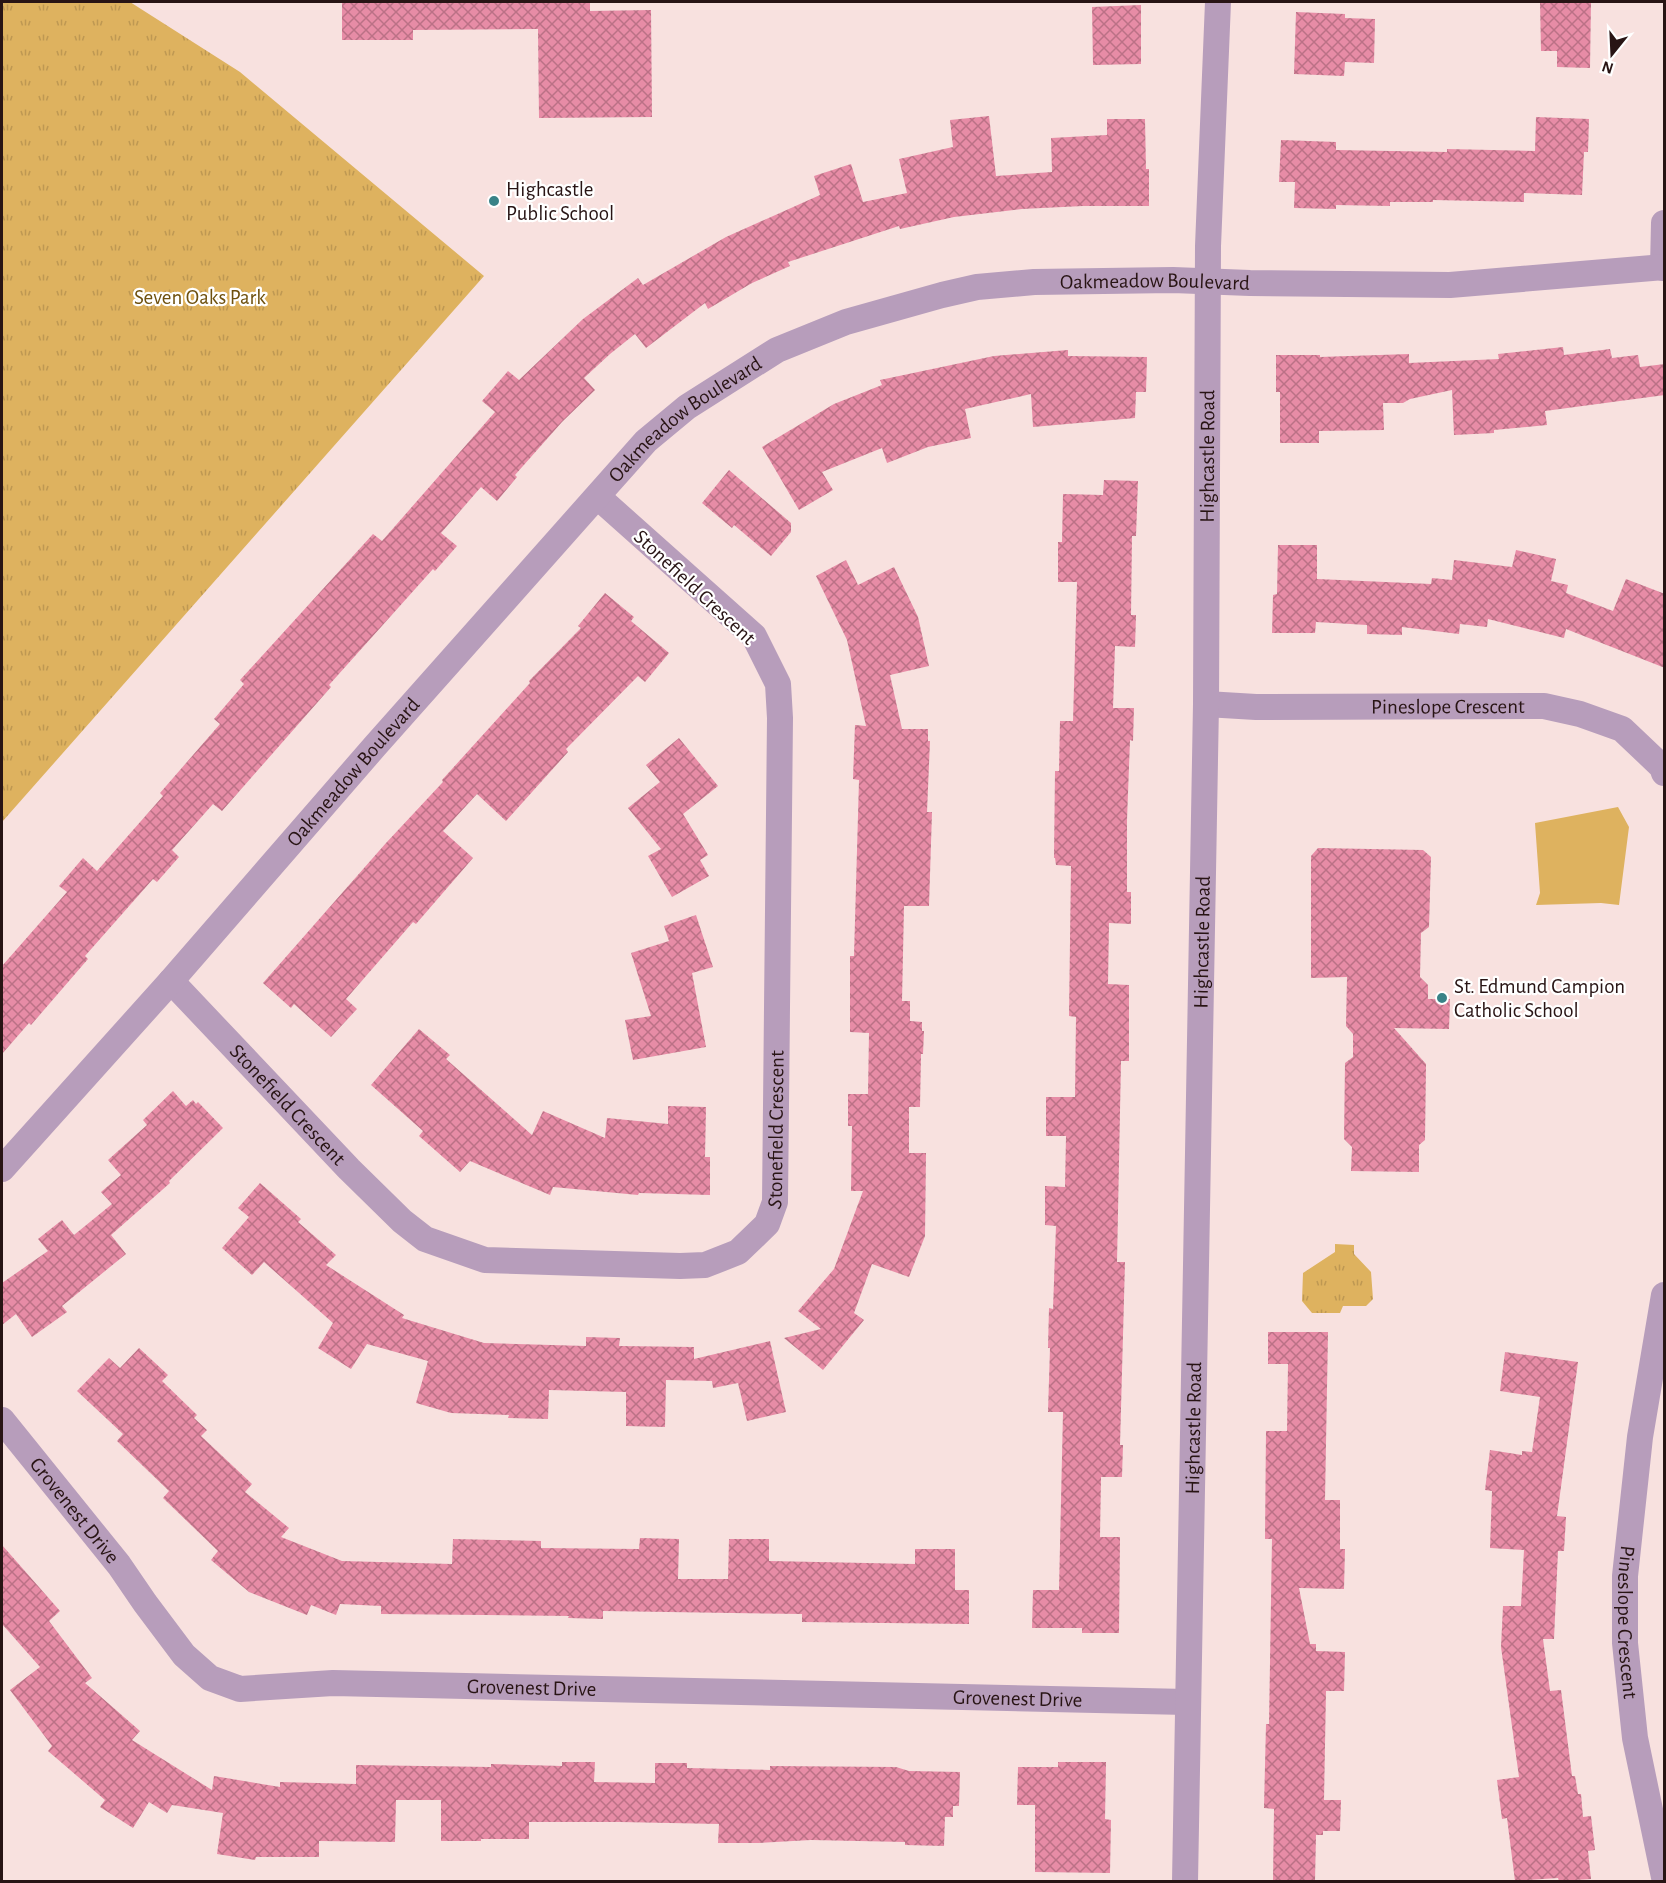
<svg xmlns="http://www.w3.org/2000/svg" width="1666" height="1883" font-family="'Alegreya Sans',sans-serif">
	<style>
		.grass { fill: #deb25f }
		.park { fill: url(#park-tufts) }
		.building { fill: url(#building-cross-hatch) }
		.lines { fill: none; stroke-linecap: round; stroke-linejoin: round }
		.minor { stroke: #b79dbb; stroke-width: 26 }
		.poi-dot { fill: #398287; stroke: #fff; stroke-width: 2 }
		.labels { text-anchor: middle; stroke-width: 4.5; stroke-linejoin: round; paint-order: stroke }
		.poi-label { font-size: 21px; fill: #281414; stroke: #fff; text-anchor: start }
		.street-label { font-size: 21px; fill: #281414; stroke: #fff }
		.park-label { font-size: 21px; fill: #6e500e; stroke: #fff }
	</style>
	<defs>
		<pattern id="park-tufts" width="24" height="20" patternUnits="userSpaceOnUse" patternTransform="scale(1.5)"><rect width="24" height="20" fill="#deb25f"/><path d="M3 7l-1-3M5 7V3M7 7l1-3M15 17l-1-3M17 17v-4M19 17l1-3" fill="none" stroke="#be9852"/></pattern>
		<pattern id="building-cross-hatch" width="8" height="8" patternUnits="userSpaceOnUse" patternTransform="scale(1.5)"><rect width="8" height="8" fill="#e78ca6"/><path d="M0 0l8 8M0 8l8-8" fill="none" stroke="#bb7186"/></pattern>
	</defs>
	<rect width="100%" height="100%" fill="#f8e1df"/>
	<!-- grass -->
	<path class="grass" d="M 1618,807 L 1629,827 L 1619,905 L 1601,903 L 1536,905 L 1540,893 L 1535,823 Z"/>
	<!-- park -->
	<path class="park" d="M 2,2 L 130,2 L 240,72 L 484,276 L 2,822 Z
		M 1335,1244 L 1354,1245 L 1354,1254 L 1371,1272 L 1373,1299 L 1366,1306 L 1343,1306 L 1340,1313 L 1312,1313 L 1302,1301 L 1303,1273 L 1335,1252 Z"/>
	<!-- building -->
	<path class="building" d="M 342,2 L 590,2 L 590,11 L 651,10 L 652,117 L 539,118 L 538,29 L 413,30 L 413,40 L 342,40 Z
		M 1540,2 L 1591,2 L 1590,68 L 1557,67 L 1557,51 L 1541,51 Z
		M 1141,5 L 1141,64 L 1093,65 L 1092,7 Z
		M 1296,12 L 1345,14 L 1345,18 L 1375,19 L 1374,63 L 1345,62 L 1344,76 L 1294,74 Z
		M 989,116 L 996,176 L 1052,172 L 1051,138 L 1107,135 L 1107,119 L 1145,119 L 1146,169 L 1149,169 L 1149,206 L 1083,206 L 1022,209 L 954,217 L 900,229 L 899,226 L 788,262 L 790,266 L 752,283 L 708,309 L 705,303 L 646,348 L 635,334 L 610,354 L 584,378 L 595,390 L 562,422 L 515,475 L 517,477 L 497,501 L 481,487 L 441,533 L 457,546 L 435,571 L 433,569 L 329,685 L 331,687 L 222,811 L 213,804 L 172,850 L 179,857 L 157,882 L 153,879 L 85,956 L 88,959 L 31,1025 L 29,1023 L 2,1054 L 2,966 L 67,892 L 59,886 L 83,858 L 97,871 L 163,796 L 160,793 L 220,724 L 214,719 L 244,684 L 240,680 L 373,534 L 382,541 L 495,412 L 482,401 L 508,371 L 519,380 L 583,319 L 638,278 L 643,285 L 726,237 L 820,195 L 814,176 L 851,164 L 863,202 L 907,193 L 899,159 L 953,147 L 950,120 Z
		M 1536,117 L 1589,119 L 1588,152 L 1584,152 L 1582,195 L 1524,193 L 1524,202 L 1433,200 L 1433,202 L 1390,202 L 1390,206 L 1336,205 L 1336,209 L 1294,208 L 1295,182 L 1279,182 L 1281,140 L 1336,142 L 1336,150 L 1447,152 L 1447,149 L 1535,151 Z
		M 1563,347 L 1564,355 L 1610,349 L 1612,358 L 1638,355 L 1640,367 L 1665,364 L 1665,395 L 1545,411 L 1547,425 L 1494,430 L 1494,433 L 1454,435 L 1452,390 L 1410,399 L 1403,403 L 1383,403 L 1384,430 L 1319,431 L 1319,443 L 1280,443 L 1280,392 L 1276,392 L 1276,355 L 1320,355 L 1320,357 L 1409,354 L 1409,363 L 1499,359 L 1498,354 Z
		M 1068,350 L 1068,356 L 1147,357 L 1146,392 L 1136,392 L 1135,418 L 1033,427 L 1031,394 L 965,409 L 971,438 L 928,447 L 887,463 L 882,448 L 822,472 L 833,490 L 799,510 L 762,447 L 834,404 L 882,385 L 880,380 L 994,356 Z
		M 729,470 L 791,523 L 791,532 L 771,556 L 734,525 L 732,528 L 702,503 Z
		M 1104,480 L 1138,481 L 1136,536 L 1132,536 L 1131,615 L 1136,615 L 1135,647 L 1115,646 L 1113,708 L 1134,708 L 1133,741 L 1130,740 L 1127,820 L 1127,892 L 1131,892 L 1131,924 L 1109,923 L 1108,984 L 1129,985 L 1129,1061 L 1121,1061 L 1117,1262 L 1125,1262 L 1120,1445 L 1123,1445 L 1122,1477 L 1101,1477 L 1100,1537 L 1120,1537 L 1119,1633 L 1082,1633 L 1082,1628 L 1032,1628 L 1033,1590 L 1059,1590 L 1063,1412 L 1048,1412 L 1050,1348 L 1048,1348 L 1049,1308 L 1053,1309 L 1056,1226 L 1045,1225 L 1045,1186 L 1065,1187 L 1066,1136 L 1046,1136 L 1046,1097 L 1075,1097 L 1076,1017 L 1069,1016 L 1071,866 L 1056,865 L 1055,858 L 1054,858 L 1055,771 L 1059,771 L 1060,721 L 1073,721 L 1077,582 L 1058,582 L 1058,542 L 1062,542 L 1063,494 L 1103,495 Z
		M 1278,545 L 1317,545 L 1317,579 L 1431,584 L 1432,578 L 1452,580 L 1454,560 L 1512,567 L 1516,550 L 1556,559 L 1551,581 L 1568,585 L 1566,593 L 1613,611 L 1626,579 L 1665,594 L 1665,668 L 1566,629 L 1564,638 L 1488,619 L 1487,627 L 1460,624 L 1459,634 L 1402,627 L 1402,635 L 1367,634 L 1367,625 L 1316,622 L 1315,633 L 1272,633 L 1273,595 L 1277,594 Z
		M 846,560 L 858,585 L 894,567 L 918,617 L 929,666 L 890,675 L 902,729 L 928,729 L 928,741 L 930,741 L 927,812 L 932,812 L 929,906 L 904,906 L 902,1001 L 910,1001 L 910,1021 L 922,1022 L 922,1031 L 924,1031 L 923,1054 L 921,1054 L 920,1107 L 909,1107 L 909,1153 L 926,1153 L 925,1236 L 909,1277 L 872,1264 L 854,1313 L 864,1320 L 823,1370 L 784,1338 L 821,1329 L 798,1311 L 834,1269 L 863,1191 L 851,1191 L 852,1126 L 848,1126 L 848,1094 L 868,1094 L 869,1033 L 850,1032 L 850,956 L 854,956 L 859,780 L 853,779 L 855,725 L 866,726 L 847,640 L 816,576 Z
		M 605,593 L 634,617 L 631,621 L 669,653 L 645,682 L 638,676 L 566,749 L 568,752 L 506,821 L 477,794 L 443,831 L 473,858 L 416,924 L 413,922 L 346,999 L 357,1009 L 331,1037 L 294,1004 L 291,1008 L 263,983 L 386,843 L 443,782 L 442,780 L 530,683 L 529,681 L 581,628 L 578,626 Z
		M 679,738 L 718,786 L 683,814 L 708,855 L 700,860 L 709,876 L 672,897 L 648,856 L 661,849 L 628,808 L 660,782 L 646,765 Z
		M 1318,848 L 1423,850 L 1431,857 L 1429,927 L 1421,933 L 1420,977 L 1428,985 L 1428,999 L 1450,999 L 1449,1029 L 1394,1028 L 1426,1064 L 1425,1140 L 1419,1145 L 1419,1172 L 1351,1171 L 1352,1147 L 1344,1139 L 1345,1063 L 1353,1057 L 1353,1034 L 1346,1026 L 1347,977 L 1311,978 L 1311,856 Z
		M 696,915 L 713,967 L 692,973 L 706,1047 L 633,1060 L 625,1020 L 651,1016 L 631,953 L 669,941 L 664,926 Z
		M 419,1029 L 450,1055 L 446,1059 L 532,1135 L 543,1111 L 605,1138 L 607,1118 L 668,1124 L 668,1106 L 706,1107 L 705,1157 L 710,1157 L 710,1195 L 639,1193 L 638,1195 L 553,1187 L 550,1195 L 470,1161 L 460,1172 L 419,1136 L 423,1131 L 371,1085 Z
		M 173,1091 L 186,1106 L 193,1100 L 196,1104 L 198,1102 L 223,1128 L 169,1181 L 170,1183 L 111,1235 L 126,1254 L 62,1306 L 67,1312 L 32,1337 L 16,1314 L 2,1325 L 2,1283 L 48,1251 L 38,1239 L 62,1220 L 74,1235 L 112,1204 L 101,1192 L 121,1175 L 108,1160 L 147,1125 L 143,1120 Z
		M 260,1183 L 301,1219 L 298,1222 L 336,1255 L 326,1265 L 404,1315 L 402,1318 L 484,1343 L 586,1346 L 586,1337 L 620,1338 L 619,1346 L 694,1347 L 694,1359 L 770,1341 L 786,1412 L 747,1421 L 738,1383 L 713,1388 L 712,1381 L 666,1380 L 665,1427 L 626,1426 L 626,1392 L 549,1390 L 548,1419 L 508,1418 L 509,1415 L 451,1413 L 416,1403 L 428,1361 L 367,1344 L 351,1369 L 318,1348 L 333,1323 L 264,1262 L 252,1275 L 222,1248 L 249,1217 L 238,1208 Z
		M 1268,1332 L 1328,1332 L 1325,1500 L 1340,1500 L 1340,1549 L 1345,1549 L 1344,1589 L 1299,1588 L 1310,1644 L 1316,1644 L 1316,1651 L 1345,1652 L 1344,1691 L 1326,1691 L 1324,1800 L 1341,1800 L 1340,1831 L 1323,1831 L 1323,1835 L 1316,1835 L 1315,1881 L 1273,1881 L 1274,1809 L 1264,1808 L 1266,1724 L 1269,1724 L 1272,1539 L 1265,1539 L 1266,1431 L 1287,1431 L 1288,1364 L 1268,1364 Z
		M 139,1348 L 168,1375 L 162,1381 L 197,1415 L 194,1418 L 207,1430 L 201,1436 L 252,1484 L 245,1492 L 289,1528 L 281,1537 L 342,1561 L 452,1564 L 453,1539 L 541,1541 L 541,1548 L 639,1549 L 640,1538 L 679,1539 L 678,1579 L 728,1579 L 729,1539 L 769,1539 L 769,1561 L 915,1564 L 915,1549 L 955,1549 L 955,1590 L 969,1590 L 969,1624 L 802,1622 L 802,1614 L 603,1611 L 603,1619 L 568,1618 L 569,1616 L 381,1614 L 381,1606 L 340,1604 L 336,1615 L 311,1605 L 307,1615 L 249,1592 L 211,1560 L 218,1551 L 163,1498 L 169,1491 L 117,1441 L 123,1434 L 77,1391 L 109,1358 L 120,1368 Z
		M 1505,1352 L 1578,1362 L 1557,1516 L 1566,1517 L 1564,1551 L 1558,1551 L 1554,1639 L 1543,1639 L 1550,1691 L 1561,1690 L 1572,1776 L 1575,1776 L 1578,1794 L 1581,1794 L 1583,1817 L 1591,1816 L 1595,1850 L 1588,1851 L 1591,1879 L 1559,1881 L 1558,1878 L 1515,1881 L 1507,1818 L 1502,1819 L 1497,1780 L 1519,1777 L 1501,1647 L 1503,1606 L 1521,1606 L 1524,1550 L 1490,1548 L 1492,1491 L 1485,1490 L 1490,1450 L 1522,1455 L 1522,1451 L 1532,1452 L 1540,1397 L 1500,1391 Z
		M 2,1545 L 60,1611 L 49,1621 L 92,1678 L 85,1683 L 140,1731 L 132,1740 L 212,1790 L 214,1776 L 280,1787 L 280,1782 L 356,1784 L 356,1765 L 491,1767 L 491,1764 L 562,1766 L 562,1762 L 595,1762 L 594,1782 L 655,1783 L 655,1763 L 687,1763 L 687,1768 L 770,1770 L 770,1766 L 896,1767 L 909,1771 L 960,1772 L 959,1806 L 953,1806 L 953,1817 L 945,1817 L 944,1846 L 905,1845 L 905,1842 L 811,1840 L 758,1843 L 718,1843 L 719,1824 L 620,1822 L 529,1822 L 529,1839 L 481,1839 L 481,1841 L 441,1841 L 441,1800 L 396,1800 L 395,1842 L 319,1841 L 319,1857 L 256,1857 L 255,1860 L 217,1854 L 223,1813 L 172,1805 L 167,1813 L 149,1802 L 133,1828 L 100,1807 L 105,1800 L 48,1751 L 52,1746 L 10,1690 L 40,1667 L 2,1624 Z
		M 1058,1762 L 1106,1762 L 1105,1819 L 1111,1820 L 1110,1873 L 1035,1872 L 1035,1805 L 1017,1805 L 1018,1767 L 1058,1767 Z"/>
	<g class="lines">
		<!-- minor -->
		<g class="minor">
			<path d="M 1663,268 L 1664,223"/>
			<path id="s1" d="M 1206,704 L 1256,707 L 1544,706 L 1580,714 L 1622,729 L 1662,767 L 1664,773"/>
			<path id="s2" d="M 171,981 L 349,1169 L 402,1221 L 425,1239 L 485,1260 L 680,1266 L 705,1265 L 738,1252 L 767,1224 L 775,1202 L 780,718 L 778,684 L 754,636 L 598,497"/>
			<path id="s3" d="M 2,1169 L 171,981 L 375,746 L 646,441 L 687,407 L 777,350 L 846,322 L 942,295 L 977,287 L 1034,282 L 1173,280 L 1250,283 L 1450,285 L 1664,267"/>
			<path id="s4" d="M 1664,1295 L 1640,1437 L 1625,1576 L 1625,1643 L 1635,1738 L 1664,1877"/>
			<path id="s5" d="M 2,1420 L 119,1565 L 145,1603 L 184,1655 L 210,1678 L 240,1689 L 333,1683 L 1187,1702"/>
			<path id="s6" d="M 1185,1882 L 1206,704 L 1208,246 L 1218,2"/>
		</g>
	</g>
	<!-- markers -->
	<g class="poi-dot">
		<circle cx="494" cy="201" r="6"/>
		<circle cx="1442" cy="998" r="6"/>
	</g>
	<g class="labels">
		<!-- poi labels -->
		<g class="poi-label">
			<text x="506" y="196">Highcastle<tspan x="506" dy="24">Public School</tspan></text>
			<text x="1454" y="993">St. Edmund Campion<tspan x="1454" dy="24">Catholic School</tspan></text>
		</g>
		<!-- street labels -->
		<g class="street-label">
			<text dy="7" stroke="none"><textPath href="#s3" startOffset="1520">Oakmeadow Boulevard</textPath></text>
			<text dy="7" stroke="none"><textPath href="#s3" startOffset="1016">Oakmeadow Boulevard</textPath></text>
			<text dy="7" stroke="none"><textPath href="#s6" startOffset="1426">Highcastle Road</textPath></text>
			<text transform="translate(695 587) rotate(43)" y="7">Stonefield Crescent</text>
			<text dy="7" stroke="none"><textPath href="#s1" startOffset="242">Pineslope Crescent</textPath></text>
			<text dy="7" stroke="none"><textPath href="#s3" startOffset="530">Oakmeadow Boulevard</textPath></text>
			<text dy="7" stroke="none"><textPath href="#s6" startOffset="940">Highcastle Road</textPath></text>
			<text dy="7" stroke="none"><textPath href="#s2" startOffset="170">Stonefield Crescent</textPath></text>
			<text dy="7" stroke="none"><textPath href="#s2" startOffset="818">Stonefield Crescent</textPath></text>
			<text dy="7" stroke="none"><textPath href="#s6" startOffset="454">Highcastle Road</textPath></text>
			<text dy="7" stroke="none"><textPath href="#s5" startOffset="116">Grovenest Drive</textPath></text>
			<text dy="7" stroke="none"><textPath href="#s4" startOffset="330">Pineslope Crescent</textPath></text>
			<text dy="7" stroke="none"><textPath href="#s5" startOffset="656">Grovenest Drive</textPath></text>
			<text dy="7" stroke="none"><textPath href="#s5" startOffset="1142">Grovenest Drive</textPath></text>
		</g>
		<!-- park labels -->
		<g class="park-label">
			<text x="200" y="304">Seven Oaks Park</text>
		</g>
	</g>
	<!-- border -->
	<rect width="1666" height="1883" fill="none" stroke="#281414" stroke-width="6"/>
	<!-- north arrow -->
	<g transform="translate(1612 54) rotate(198)" stroke="#ffffff" stroke-width="4.5" paint-order="stroke">
	<path d="M0-4.5L10 22L0 15L-10 22Z" fill="#281414"/>
	<text y="-9" font-size="16" font-weight="bold" text-anchor="middle" fill="#281414">N</text>
	</g>
</svg>
